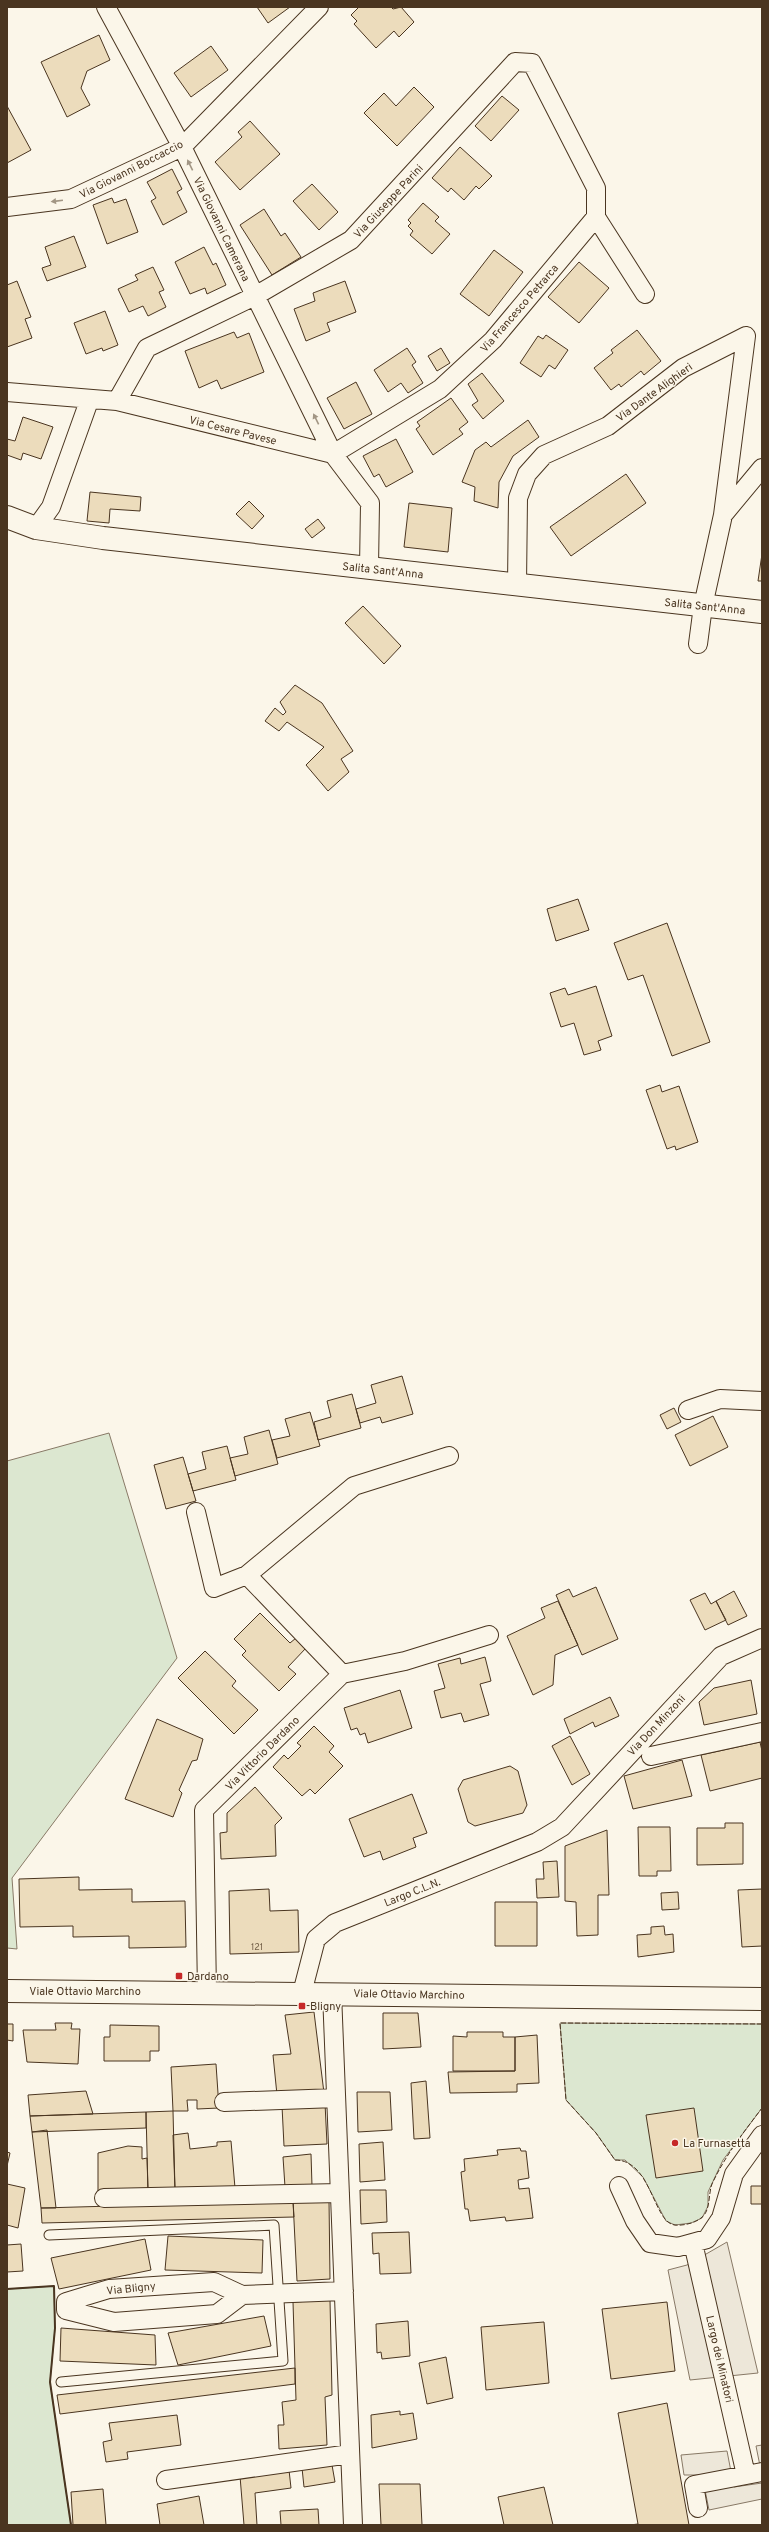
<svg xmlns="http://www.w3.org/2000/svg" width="769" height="2532" font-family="Overpass,sans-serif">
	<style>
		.green { fill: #dce7d0; stroke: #887966 }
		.parking { fill: #ede7d9; stroke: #887966 }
		.building { fill: #ecdcbc; stroke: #4a3520 }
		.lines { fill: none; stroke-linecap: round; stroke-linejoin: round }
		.service-casing { stroke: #4a3520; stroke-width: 11 }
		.minor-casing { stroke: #4a3520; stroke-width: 20 }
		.tertiary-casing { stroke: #4a3520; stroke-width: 24 }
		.service { stroke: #fbf6e9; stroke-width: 9 }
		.minor { stroke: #fbf6e9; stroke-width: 18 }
		.tertiary { stroke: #fbf6e9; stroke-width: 22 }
		.fence { stroke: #4a3520; stroke-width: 1; stroke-dasharray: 5 2; stroke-linecap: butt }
		.wall { stroke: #4a3520; stroke-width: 2 }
		.oneway { fill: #a29684 }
		.poi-dot { fill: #c62828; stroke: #fbf6e9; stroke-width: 1.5 }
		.labels { text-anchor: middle; stroke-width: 3; stroke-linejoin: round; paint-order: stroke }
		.number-label { font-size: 9px; fill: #725f47 }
		.street-label { font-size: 11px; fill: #4a3520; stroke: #fbf6e9 }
		.poi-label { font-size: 11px; fill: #4a3520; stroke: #fbf6e9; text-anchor: start }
	</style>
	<rect width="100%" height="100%" fill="#fbf6e9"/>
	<!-- green -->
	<path class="green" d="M 109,1433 L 177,1658 L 12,1878 L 17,1949 L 7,1948 L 7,1461 Z
		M 560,2023 L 762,2024 L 762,2108 L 723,2160 L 708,2192 L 708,2206 L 702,2218 L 691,2223 L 675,2225 L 666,2221 L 643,2177 L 625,2160 L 615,2160 L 596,2133 L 566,2100 Z
		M 54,2286 L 55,2328 L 50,2382 L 71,2525 L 7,2525 L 7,2289 Z"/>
	<!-- parking -->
	<path class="parking" d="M 727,2242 L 758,2373 L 690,2380 L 668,2270 L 687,2265 Z
		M 762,2445 L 762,2476 L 756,2446 Z
		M 727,2451 L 734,2487 L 762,2483 L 762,2499 L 709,2510 L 702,2475 L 684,2475 L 681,2455 Z"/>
	<!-- building -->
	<path class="building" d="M 257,7 L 290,7 L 268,23 Z
		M 359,7 L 391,7 L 393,9 L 401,7 L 414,22 L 399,37 L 394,31 L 376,48 L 354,24 L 357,21 L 351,15 Z
		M 99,35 L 110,60 L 87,71 L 81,88 L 90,105 L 67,117 L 41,62 Z
		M 211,46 L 228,70 L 191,97 L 174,73 Z
		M 414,87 L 434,107 L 397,146 L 364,113 L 384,93 L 396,106 Z
		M 502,96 L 519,110 L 491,141 L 475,126 Z
		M 7,106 L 31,150 L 7,163 Z
		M 250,121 L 280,154 L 240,190 L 215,162 L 242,137 L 238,132 Z
		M 460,147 L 492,176 L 479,189 L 476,186 L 464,200 L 451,188 L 448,192 L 432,178 Z
		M 172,169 L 182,189 L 177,192 L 187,212 L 163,225 L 151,201 L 156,198 L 147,182 Z
		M 312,184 L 338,212 L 319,230 L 293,201 Z
		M 112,198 L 114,203 L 126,199 L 138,232 L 107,244 L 93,205 Z
		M 423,203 L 439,217 L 435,221 L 450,234 L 432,254 L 410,235 L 413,231 L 408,226 L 411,223 L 408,220 Z
		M 264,209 L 281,236 L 285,233 L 301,257 L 272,275 L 240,225 Z
		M 74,236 L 86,267 L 47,281 L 42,268 L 51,265 L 45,247 Z
		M 204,247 L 213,265 L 216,263 L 226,285 L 207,294 L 205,288 L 190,294 L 175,262 Z
		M 494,250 L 523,272 L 489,316 L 460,294 Z
		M 579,262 L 609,288 L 579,323 L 548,297 Z
		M 153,267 L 164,290 L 159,292 L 166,307 L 148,316 L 143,306 L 129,312 L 118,289 L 138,280 L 135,275 Z
		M 17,281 L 31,317 L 25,319 L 32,338 L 7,347 L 7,285 Z
		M 345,281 L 356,312 L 327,323 L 330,331 L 306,341 L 294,309 L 315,301 L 313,293 Z
		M 105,311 L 118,345 L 103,351 L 102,348 L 86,354 L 74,323 Z
		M 637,330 L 661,361 L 644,375 L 641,371 L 621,387 L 619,384 L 611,390 L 594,368 L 613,353 L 611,350 Z
		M 234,332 L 237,338 L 249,333 L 264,372 L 221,389 L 217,380 L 199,388 L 185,351 Z
		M 546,335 L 568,350 L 555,369 L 549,365 L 541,377 L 520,363 L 538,336 L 543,339 Z
		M 407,348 L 416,362 L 412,365 L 423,383 L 408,393 L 401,383 L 388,392 L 374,370 Z
		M 441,348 L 450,363 L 437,371 L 428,356 Z
		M 482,373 L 504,401 L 483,419 L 472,405 L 478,401 L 468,384 Z
		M 356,382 L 372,414 L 344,429 L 327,398 Z
		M 451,398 L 468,422 L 459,429 L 463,434 L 433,455 L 416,429 L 420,426 L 417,422 Z
		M 23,417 L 53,427 L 41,459 L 23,453 L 21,460 L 7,455 L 7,439 L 15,441 Z
		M 528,420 L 539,437 L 513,456 L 499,482 L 498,508 L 474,501 L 475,487 L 462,482 L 475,450 L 486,442 L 491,447 Z
		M 396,439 L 413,472 L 386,487 L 379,474 L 374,477 L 363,456 Z
		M 626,474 L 646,503 L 571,556 L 550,527 Z
		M 90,492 L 141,497 L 140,511 L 110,509 L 109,523 L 87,521 Z
		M 249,501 L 264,516 L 252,529 L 236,514 Z
		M 409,503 L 452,508 L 448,552 L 404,547 Z
		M 318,519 L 325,528 L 312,538 L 305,529 Z
		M 762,554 L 762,581 L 758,581 Z
		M 363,606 L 401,646 L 384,664 L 345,623 Z
		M 295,685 L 322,703 L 353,751 L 341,759 L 349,772 L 328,791 L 306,765 L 324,747 L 287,722 L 279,731 L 265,721 L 275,708 L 283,715 L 286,712 L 280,702 Z
		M 578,899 L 589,930 L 556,941 L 547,909 Z
		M 667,923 L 710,1042 L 672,1056 L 643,975 L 628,980 L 614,943 Z
		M 596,986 L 612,1036 L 598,1041 L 601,1050 L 584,1055 L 574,1023 L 561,1027 L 550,993 L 565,988 L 568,995 Z
		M 660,1085 L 662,1092 L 679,1086 L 698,1142 L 676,1150 L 675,1146 L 667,1149 L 646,1090 Z
		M 402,1376 L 413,1414 L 382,1423 L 380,1417 L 360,1423 L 356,1409 L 376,1403 L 371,1385 Z
		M 352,1394 L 361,1428 L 318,1440 L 314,1422 L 331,1417 L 327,1401 Z
		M 674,1408 L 681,1422 L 667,1429 L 660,1415 Z
		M 310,1412 L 320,1446 L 277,1458 L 272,1440 L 290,1436 L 285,1419 Z
		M 713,1416 L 728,1447 L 690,1466 L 675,1435 Z
		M 269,1430 L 278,1464 L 235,1476 L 230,1458 L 248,1454 L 244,1437 Z
		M 227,1446 L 236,1480 L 193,1491 L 188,1474 L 206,1469 L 202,1452 Z
		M 183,1457 L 196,1501 L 166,1509 L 154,1465 Z
		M 596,1587 L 618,1639 L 582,1655 L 556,1595 L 569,1589 L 573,1597 Z
		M 734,1591 L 747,1616 L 728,1625 L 716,1601 Z
		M 705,1593 L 711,1604 L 716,1601 L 726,1620 L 705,1630 L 690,1600 Z
		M 558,1601 L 578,1645 L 555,1655 L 553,1685 L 533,1695 L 507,1636 L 545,1618 L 541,1608 Z
		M 260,1613 L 290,1643 L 296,1638 L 306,1648 L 288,1667 L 296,1674 L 279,1691 L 242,1655 L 246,1651 L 234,1639 Z
		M 205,1651 L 236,1681 L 232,1686 L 258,1710 L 234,1734 L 178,1678 Z
		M 485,1657 L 491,1681 L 480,1684 L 489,1715 L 464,1722 L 461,1713 L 441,1718 L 434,1691 L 445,1688 L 438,1664 L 460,1658 L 461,1664 Z
		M 751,1680 L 757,1714 L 704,1725 L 699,1702 L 714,1688 Z
		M 400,1690 L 412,1728 L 368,1743 L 365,1733 L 360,1735 L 357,1728 L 351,1730 L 344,1708 Z
		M 610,1697 L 619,1716 L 595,1727 L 593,1722 L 570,1734 L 564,1719 Z
		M 157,1719 L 203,1739 L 197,1760 L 192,1761 L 179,1790 L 182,1793 L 173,1817 L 125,1799 Z
		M 314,1726 L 334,1746 L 329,1752 L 343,1766 L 315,1794 L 310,1789 L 302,1796 L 273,1767 L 284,1755 L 288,1759 L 301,1746 L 297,1743 Z
		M 570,1736 L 590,1774 L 572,1785 L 552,1746 Z
		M 760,1742 L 762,1751 L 762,1778 L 710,1791 L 701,1755 Z
		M 682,1760 L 692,1796 L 633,1809 L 624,1776 Z
		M 510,1766 L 518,1771 L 527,1805 L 523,1813 L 475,1826 L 468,1822 L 458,1789 L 463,1780 Z
		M 255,1787 L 282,1818 L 275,1825 L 276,1856 L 221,1859 L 220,1833 L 227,1832 L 227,1813 Z
		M 412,1794 L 427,1833 L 413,1838 L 416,1847 L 383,1860 L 380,1851 L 364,1857 L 349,1819 Z
		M 725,1823 L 743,1823 L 743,1864 L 697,1865 L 697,1828 L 725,1828 Z
		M 638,1827 L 670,1827 L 671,1871 L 657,1871 L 657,1876 L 639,1876 Z
		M 607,1830 L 609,1895 L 598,1895 L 598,1935 L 577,1936 L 576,1902 L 565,1901 L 565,1846 Z
		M 557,1861 L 559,1897 L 537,1898 L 536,1879 L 544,1879 L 543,1862 Z
		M 79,1877 L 79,1890 L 132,1889 L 132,1902 L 185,1901 L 186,1947 L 129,1948 L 129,1936 L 73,1937 L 73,1926 L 20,1927 L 19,1879 Z
		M 269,1889 L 270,1911 L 298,1910 L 299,1952 L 230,1954 L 229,1891 Z
		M 762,1889 L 762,1946 L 742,1947 L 738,1890 Z
		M 678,1892 L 679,1909 L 662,1910 L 661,1893 Z
		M 495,1902 L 537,1902 L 537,1946 L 495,1946 Z
		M 664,1926 L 665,1935 L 673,1934 L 674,1952 L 638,1957 L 637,1935 L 651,1934 L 651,1927 Z
		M 314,2012 L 324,2093 L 277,2095 L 273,2055 L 291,2054 L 285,2015 Z
		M 383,2013 L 418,2013 L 421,2047 L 383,2049 Z
		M 55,2023 L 72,2023 L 71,2029 L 80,2029 L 78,2064 L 27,2062 L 23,2030 L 56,2030 Z
		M 7,2024 L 13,2024 L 13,2041 L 7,2040 Z
		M 110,2025 L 159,2026 L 159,2051 L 150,2051 L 150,2061 L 104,2061 L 104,2037 L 110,2037 Z
		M 467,2032 L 503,2032 L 503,2037 L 515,2037 L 515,2071 L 453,2071 L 453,2036 L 467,2037 Z
		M 537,2035 L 539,2083 L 517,2084 L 517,2092 L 450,2093 L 448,2072 L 515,2071 L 515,2037 Z
		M 216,2064 L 219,2108 L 197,2109 L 197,2100 L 187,2100 L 188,2111 L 173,2111 L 171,2067 Z
		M 426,2081 L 430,2138 L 414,2139 L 411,2083 Z
		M 86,2091 L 93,2114 L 30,2116 L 28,2095 Z
		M 357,2092 L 390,2092 L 392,2130 L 358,2132 Z
		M 325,2103 L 327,2144 L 284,2146 L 282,2106 Z
		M 694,2108 L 703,2171 L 656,2178 L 646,2115 Z
		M 173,2111 L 175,2190 L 148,2191 L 146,2112 Z
		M 146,2112 L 146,2128 L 32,2132 L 30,2116 Z
		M 47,2130 L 56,2208 L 41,2208 L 32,2132 Z
		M 188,2133 L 190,2149 L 217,2146 L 217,2142 L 231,2141 L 235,2188 L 175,2190 L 173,2135 Z
		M 383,2142 L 385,2180 L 360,2182 L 359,2144 Z
		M 128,2146 L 142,2147 L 142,2159 L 147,2158 L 148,2191 L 98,2192 L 98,2153 Z
		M 520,2148 L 521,2151 L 526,2151 L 529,2178 L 518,2180 L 519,2189 L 529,2188 L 533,2218 L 506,2221 L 505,2217 L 470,2221 L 468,2209 L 465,2209 L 461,2172 L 465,2171 L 464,2159 L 498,2155 L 497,2150 Z
		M 7,2152 L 10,2153 L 7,2166 Z
		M 311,2154 L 312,2186 L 285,2187 L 283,2157 Z
		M 7,2184 L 25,2188 L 18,2228 L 7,2225 Z
		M 751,2186 L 762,2186 L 762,2204 L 751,2204 Z
		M 360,2190 L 386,2190 L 387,2222 L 361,2224 Z
		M 329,2200 L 330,2279 L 297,2281 L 293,2201 Z
		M 293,2201 L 294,2217 L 42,2223 L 41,2208 Z
		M 409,2232 L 411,2273 L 380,2274 L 379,2253 L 373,2254 L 372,2233 Z
		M 168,2236 L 263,2240 L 262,2273 L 165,2270 Z
		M 145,2239 L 151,2270 L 59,2289 L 51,2258 Z
		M 21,2244 L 23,2271 L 7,2272 L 7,2245 Z
		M 330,2300 L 332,2395 L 325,2397 L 327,2445 L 279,2449 L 278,2425 L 284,2425 L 282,2402 L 296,2400 L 293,2302 Z
		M 667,2302 L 675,2371 L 611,2379 L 602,2309 Z
		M 264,2316 L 271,2346 L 178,2365 L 168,2333 Z
		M 408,2321 L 410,2356 L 382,2359 L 381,2352 L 377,2353 L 376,2324 Z
		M 544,2322 L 549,2383 L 486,2390 L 481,2327 Z
		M 61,2328 L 155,2335 L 156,2365 L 60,2361 Z
		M 446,2357 L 453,2398 L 427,2404 L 419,2363 Z
		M 295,2368 L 295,2384 L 60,2414 L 57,2395 Z
		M 667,2403 L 689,2525 L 630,2525 L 638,2524 L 618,2413 Z
		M 400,2411 L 400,2415 L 413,2413 L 417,2439 L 372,2448 L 371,2415 Z
		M 177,2415 L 181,2445 L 127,2452 L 128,2459 L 106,2462 L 103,2442 L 112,2440 L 109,2423 Z
		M 332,2465 L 335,2482 L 304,2487 L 302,2468 Z
		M 289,2470 L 291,2488 L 255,2493 L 257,2525 L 244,2525 L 240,2476 Z
		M 379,2484 L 420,2484 L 422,2525 L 381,2525 Z
		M 544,2487 L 553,2525 L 504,2525 L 498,2497 Z
		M 103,2489 L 106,2525 L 73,2525 L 71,2492 Z
		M 199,2496 L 204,2525 L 160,2525 L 157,2504 Z
		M 318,2509 L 319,2525 L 281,2525 L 280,2511 Z"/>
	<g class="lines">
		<!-- service casing -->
		<g class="service-casing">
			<path id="service" d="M 49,2235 L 274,2225 L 283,2361 L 61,2382"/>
		</g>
		<!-- minor casing -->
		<g class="minor-casing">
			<path id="minor" d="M 106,7 L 182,147 L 333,454 L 440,389 L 493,340 L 596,217 L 596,188 L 532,63 L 515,62 L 351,240 L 255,296 L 147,348 L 117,401
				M 7,207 L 71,199 L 182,147 L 319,7
				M 596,217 L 645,294
				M 7,392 L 117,401 L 333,454 L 370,503 L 369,568
				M 723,515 L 762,468
				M 36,528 L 51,507 L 89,401
				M 517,585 L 518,498 L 527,474 L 544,455 L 608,426 L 683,368 L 746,336
				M 698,644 L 703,606 L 723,515 L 746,336
				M 688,1410 L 720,1399 L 762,1401
				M 196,1512 L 214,1588 L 247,1575 L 354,1486 L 449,1456
				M 247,1575 L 342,1674
				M 651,1756 L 762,1732
				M 207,1992 L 204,1810 L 342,1674 L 405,1661 L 489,1635
				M 302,1993 L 316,1939 L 335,1923 L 537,1842 L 562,1827 L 721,1656 L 762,1638
				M 332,1993 L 353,2525
				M 224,2102 L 336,2098
				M 619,2186 L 635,2221 L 650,2243 L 678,2247 L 707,2239 L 721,2218 L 734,2174 L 762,2135
				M 104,2198 L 340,2193
				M 693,2243 L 746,2475
				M 242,2295 L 217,2314 L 114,2322 L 66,2310 L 66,2302 L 109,2289 L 214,2282 L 242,2295 L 344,2291
				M 166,2480 L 350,2454
				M 698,2508 L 694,2485 L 762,2472"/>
		</g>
		<!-- tertiary casing -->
		<g class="tertiary-casing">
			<path id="tertiary" d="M 7,517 L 36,528 L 103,538 L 762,612
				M 7,1991 L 762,1999"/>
		</g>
		<!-- service -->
		<use href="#service" class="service"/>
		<!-- minor -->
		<use href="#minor" class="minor"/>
		<!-- tertiary -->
		<use href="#tertiary" class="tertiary"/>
		<!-- fence -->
		<path class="fence" d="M 762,2024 L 560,2023 L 566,2100 L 596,2133 L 615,2160 C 652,2160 653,2223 675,2225 C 683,2226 695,2223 701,2218 C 711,2211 708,2194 712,2184 C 725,2156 743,2133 762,2108"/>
		<!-- wall -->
		<path class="wall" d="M 7,2289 L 54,2286 L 55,2328 L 50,2382 L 71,2525"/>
	</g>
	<!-- one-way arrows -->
	<defs><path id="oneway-solid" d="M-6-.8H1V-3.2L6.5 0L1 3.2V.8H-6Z"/></defs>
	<g class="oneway">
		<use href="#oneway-solid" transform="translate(190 165) rotate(-116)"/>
		<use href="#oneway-solid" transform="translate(57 201) rotate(173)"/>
		<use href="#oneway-solid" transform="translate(316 419) rotate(-116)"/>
	</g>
	<!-- markers -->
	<g class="poi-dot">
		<rect x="175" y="1972" width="8" height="8" rx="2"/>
		<rect x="298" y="2002" width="8" height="8" rx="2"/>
		<circle cx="675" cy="2143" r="4"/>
	</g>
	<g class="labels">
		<!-- number labels -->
		<g class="number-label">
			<text x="257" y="1950">121</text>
		</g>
		<!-- street labels -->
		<g class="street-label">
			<text transform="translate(131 169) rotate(-27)" y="4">Via Giovanni Boccaccio</text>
			<text transform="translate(388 201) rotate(-47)" y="4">Via Giuseppe Parini</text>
			<text transform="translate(222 229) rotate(64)" y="4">Via Giovanni Camerana</text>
			<text transform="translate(519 308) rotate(-49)" y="4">Via Francesco Petrarca</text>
			<text transform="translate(654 392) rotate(-36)" y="4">Via Dante Alighieri</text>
			<text transform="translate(233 430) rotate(14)" y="4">Via Cesare Pavese</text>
			<text transform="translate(383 570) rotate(6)" y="4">Salita Sant'Anna</text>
			<text transform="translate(705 606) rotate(6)" y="4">Salita Sant'Anna</text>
			<text transform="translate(656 1725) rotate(-47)" y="4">Via Don Minzoni</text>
			<text transform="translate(262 1753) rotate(-45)" y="4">Via Vittorio Dardano</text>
			<text transform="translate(412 1892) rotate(-22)" y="4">Largo C.L.N.</text>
			<text x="85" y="1995">Viale Ottavio Marchino</text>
			<text transform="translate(409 1994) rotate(1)" y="4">Viale Ottavio Marchino</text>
			<text transform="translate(131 2288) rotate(-6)" y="4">Via Bligny</text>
			<text transform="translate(720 2359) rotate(77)" y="4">Largo dei Minatori</text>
		</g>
		<!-- poi labels -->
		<g class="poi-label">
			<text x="187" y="1980">Dardano</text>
			<text x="310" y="2010">Bligny</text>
			<text x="683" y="2147">La Furnasetta</text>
		</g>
	</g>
	<!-- border -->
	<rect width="769" height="2532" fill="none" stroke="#4a3520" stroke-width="16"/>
</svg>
